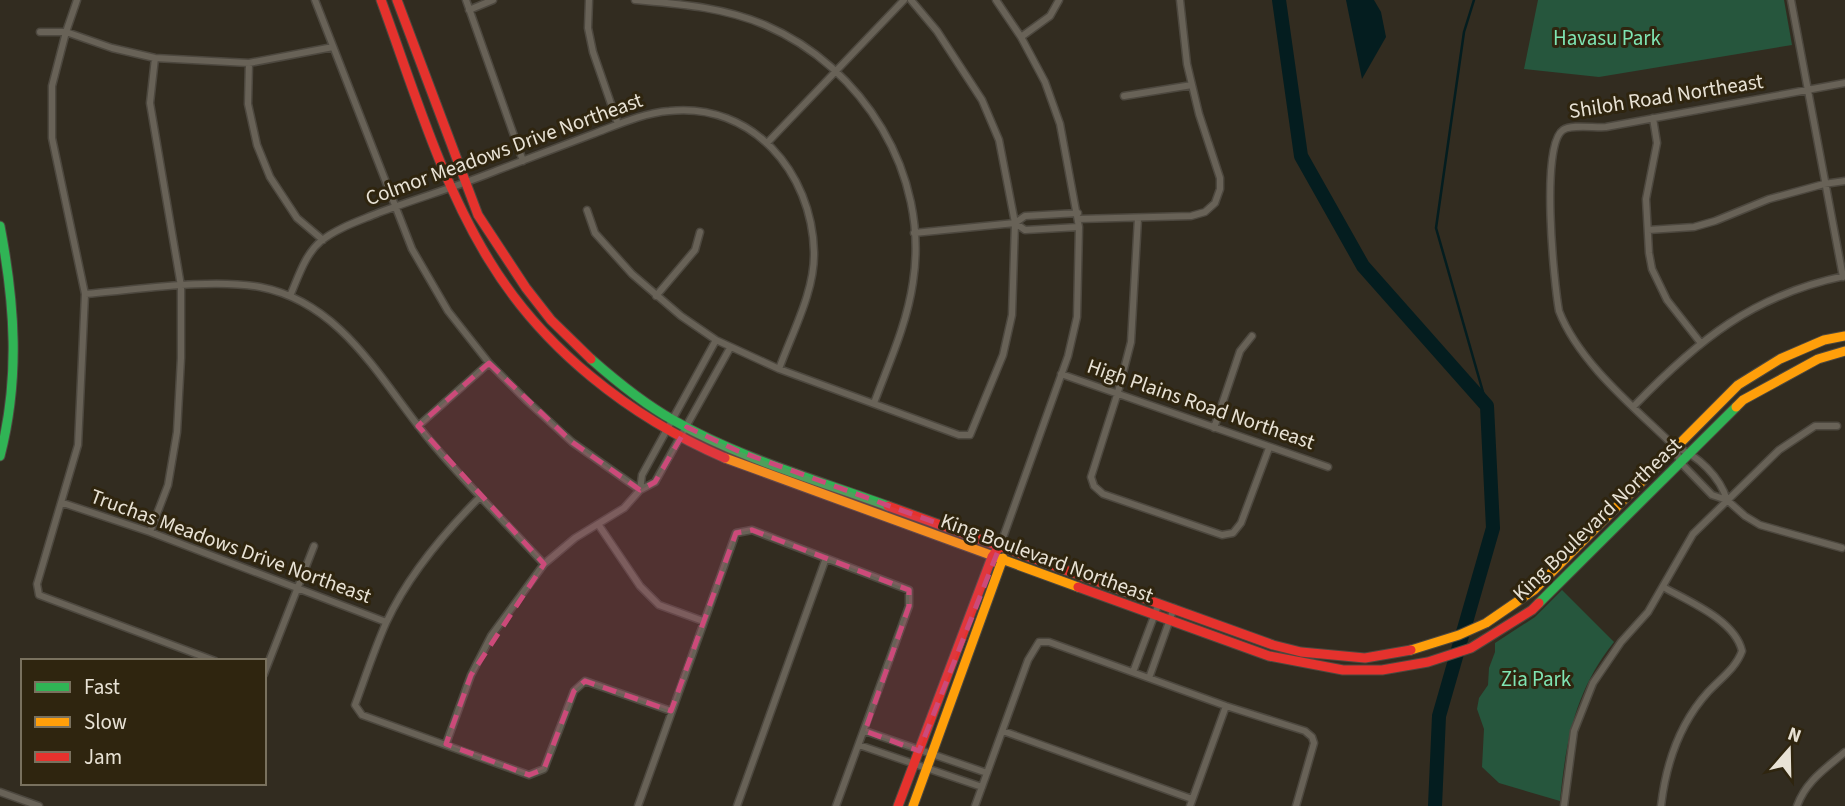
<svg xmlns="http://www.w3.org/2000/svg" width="1845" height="806" font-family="'Source Sans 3',sans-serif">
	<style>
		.green { fill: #26563d }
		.water { fill: #041d1f }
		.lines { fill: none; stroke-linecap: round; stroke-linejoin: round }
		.stream { stroke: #041d1f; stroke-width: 2.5 }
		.river { stroke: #041d1f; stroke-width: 14 }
		.street-casing { stroke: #4d483f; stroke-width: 9 }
		.fast-casing { stroke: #4d483f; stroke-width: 11 }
		.slow-casing { stroke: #4d483f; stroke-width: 11 }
		.jam-casing { stroke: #4d483f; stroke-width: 11 }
		.street { stroke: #686257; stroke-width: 6 }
		.fast { stroke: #30b455; stroke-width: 9 }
		.slow { stroke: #ff9f0a; stroke-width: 9 }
		.jam { stroke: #e5322d; stroke-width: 9 }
		.marked { fill: #cc4a7a; fill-opacity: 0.2; stroke: #cc4a7a; stroke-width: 5; stroke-dasharray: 14 9; stroke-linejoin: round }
		.labels { text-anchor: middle; stroke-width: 6; stroke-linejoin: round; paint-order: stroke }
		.park-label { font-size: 21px; fill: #7fe5b3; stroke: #2f250f }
		.street-label { font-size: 21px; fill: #e8e2d5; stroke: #2f250f }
	</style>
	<rect width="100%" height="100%" fill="#322c20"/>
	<!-- green -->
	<path class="green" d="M 1538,0 L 1784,0 L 1792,45 L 1599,77 L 1524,69 Z
		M 1562,590 L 1614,642 C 1575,691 1566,740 1560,801 L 1499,783 L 1482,767 L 1484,729 L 1477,709 L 1479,698 L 1488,685 L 1489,668 L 1495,652 L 1495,643 L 1535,617 Z"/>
	<!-- water -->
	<path class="water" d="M 1346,0 L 1374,0 L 1381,12 L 1386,37 L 1362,79 Z"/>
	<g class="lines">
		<!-- stream -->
		<path class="stream" d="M 1474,0 L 1464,32 L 1436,228 L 1487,406"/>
		<!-- river -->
		<path class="river" d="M 1279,0 L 1301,156 L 1363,266 L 1487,406 L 1493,528 L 1439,716 L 1435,806"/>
		<!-- street casing -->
		<g class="street-casing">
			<path id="street" d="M 77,0 L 66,32 L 52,86 L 52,138 L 85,294 L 78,445 L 37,584 L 39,595 L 215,661
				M 315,0 L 412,249 L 448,311 L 489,363 L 527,401 L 572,442 L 640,490
				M 466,0 L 523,161
				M 589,0 L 588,28 L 593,52 L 618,124
				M 635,0 C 679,4 723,7 765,25 C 863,67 930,174 913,282 C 907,324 889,363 874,403
				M 996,0 L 1021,37 L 1045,82 L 1060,124 L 1079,227 L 1077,317 L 1068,356 L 1000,546
				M 1791,0 L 1843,277
				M 469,10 L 493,0
				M 40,32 L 66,32 L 112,48 L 155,58 L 249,63 L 333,47
				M 1021,37 L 1050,16 L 1059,0
				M 249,63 L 248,104 L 257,145 L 270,177 L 297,218 L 323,240
				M 1124,96 L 1192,85
				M 1653,118 L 1657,143 L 1646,199 L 1649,253 L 1652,269 L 1667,300 L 1700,342
				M 768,142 L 904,0
				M 587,210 L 595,233 L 632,274 L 681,316 L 716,340 L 779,369 L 959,435 L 970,435 L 1003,355 L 1012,315 L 1015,223 L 999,140 L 982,100 L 937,31 L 911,0
				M 1138,218 L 1131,342 L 1118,392 L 1091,477 L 1094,486 L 1103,494 L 1222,535 L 1233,533 L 1241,523 L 1269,448
				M 1078,219 L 1191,216 L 1205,212 L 1215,203 L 1220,189 L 1220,178 L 1199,114 L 1187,64 L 1180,0
				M 1015,223 L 1025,230 L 1079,227
				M 1648,230 L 1694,227 L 1715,221 L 1769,199 L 1824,184 L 1845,181
				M 914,233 L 1015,223 L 1025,216 L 1078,213
				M 85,294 C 136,290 210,278 260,287 C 344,303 382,384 432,443 C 467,485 507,524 544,564
				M 290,296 C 298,278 305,254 321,241 C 337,228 359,221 378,213 C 418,198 459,186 498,170 C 530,158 561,146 593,134 C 617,125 643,113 669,111 C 752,102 812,172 814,252 C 815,291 792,333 779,369
				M 656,296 L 695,250 L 700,232
				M 1061,374 L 1328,467
				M 1634,406 C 1698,340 1753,295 1845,276
				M 418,426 L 489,363
				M 1214,428 L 1240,351 L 1252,336
				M 1675,447 C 1635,408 1579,363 1559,311 C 1554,283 1540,145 1563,130 C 1571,124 1595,128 1606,127 L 1845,83
				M 640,490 L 642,475 L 716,340
				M 480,497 C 443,534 408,575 386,623 C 374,650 365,678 355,705 L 362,715 L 529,775 L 544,769 L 574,691 L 585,681 L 671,711
				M 1727,500 C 1720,477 1698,455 1675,447 L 1680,462 L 1712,495 L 1727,500 L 1745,516 L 1760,525 L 1842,548
				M 63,503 L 150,532 L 386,622
				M 598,524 L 640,586 L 659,605 L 703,621
				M 150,532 L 168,485 L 177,432 L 181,358 L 181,286 L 150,103 L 155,58
				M 1133,672 L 1159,603
				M 264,674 L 314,546
				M 1149,678 L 1174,608
				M 865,731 L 987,773
				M 1003,731 L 1192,799
				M 446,744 L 471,675 L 491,636 L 544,564 L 575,538 L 624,508 L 640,490 L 655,482 L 730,348
				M 859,745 L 982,787
				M 0,792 L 39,806
				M 638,806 L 736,533 L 752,530 L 909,590 L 909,606 L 836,806
				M 737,806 L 826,558
				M 975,806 L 1028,660 L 1039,642 L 1049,642 L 1226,706 L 1305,731 L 1312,737 L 1314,743 L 1296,806
				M 1190,806 L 1226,706
				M 1564,806 L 1574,731 L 1593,683 L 1621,642 L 1648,612 L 1693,534 L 1779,450 L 1815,426 L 1837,426
				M 1661,806 C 1666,763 1679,724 1708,692 C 1720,679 1736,668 1742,651 C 1735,620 1688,601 1663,587
				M 1797,806 C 1806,781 1825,769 1845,752"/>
		</g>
		<!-- fast casing -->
		<g class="fast-casing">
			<path id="fast" d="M 0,226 C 15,304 20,379 0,456
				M 591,359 C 616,381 644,404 673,420 C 739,458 817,480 888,506
				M 1539,603 L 1736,407"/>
		</g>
		<!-- slow casing -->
		<g class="slow-casing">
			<path id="slow" d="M 1736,407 L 1743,400 L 1818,359 L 1845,351
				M 725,458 L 1078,587
				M 1411,650 L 1459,635 L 1486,623 L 1534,590 L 1738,385 L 1780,359 L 1824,340 L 1845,336
				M 913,806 L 1003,558"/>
		</g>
		<!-- jam casing -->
		<g class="jam-casing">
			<path id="jam" d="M 381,0 C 413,87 440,180 489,260 C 543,349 630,417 725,458
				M 397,0 L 478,215 L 526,288 L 551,320 L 591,359
				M 888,506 L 1273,645 L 1301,652 L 1365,658 L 1411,650
				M 1078,587 L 1269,656 L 1343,670 L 1382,670 L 1428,662 L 1471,648 L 1532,610 L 1539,603
				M 898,806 L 992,557 L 1000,546"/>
		</g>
		<!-- street -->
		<use href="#street" class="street"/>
		<!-- fast -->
		<use href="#fast" class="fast"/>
		<!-- slow -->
		<use href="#slow" class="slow"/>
		<!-- jam -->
		<use href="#jam" class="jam"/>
	</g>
	<!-- marked area -->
	<path class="marked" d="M 489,363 L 572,442 L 640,490 L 655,482 L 687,427 L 738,451 L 1000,546 L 919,751 L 865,731 L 909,606 L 909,590 L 752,530 L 736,533 L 671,711 L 585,681 L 574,691 L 544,769 L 529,775 L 446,744 L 471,675 L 544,564 L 418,426 Z"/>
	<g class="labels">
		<!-- park labels -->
		<g class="park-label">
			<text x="1607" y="45">Havasu Park</text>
			<text x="1536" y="686">Zia Park</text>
		</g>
		<!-- street labels -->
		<g class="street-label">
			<text transform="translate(1666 96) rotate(-9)" y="7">Shiloh Road Northeast</text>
			<text transform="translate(504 149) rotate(-20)" y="7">Colmor Meadows Drive Northeast</text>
			<text transform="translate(1201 404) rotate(19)" y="7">High Plains Road Northeast</text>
			<text transform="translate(1597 519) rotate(-44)" y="7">King Boulevard Northeast</text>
			<text transform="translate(231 546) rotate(20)" y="7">Truchas Meadows Drive Northeast</text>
			<text transform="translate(1047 558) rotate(20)" y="7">King Boulevard Northeast</text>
		</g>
	</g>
	<!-- legend -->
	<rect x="21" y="659" width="245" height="126" fill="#2f250f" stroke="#79715e" stroke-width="2"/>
	<rect x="35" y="682" width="35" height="10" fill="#30b455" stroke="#79715e" stroke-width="2"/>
	<text x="84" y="694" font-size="21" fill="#e8e2d5">Fast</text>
	<rect x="35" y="717" width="35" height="10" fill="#ff9f0a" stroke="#79715e" stroke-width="2"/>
	<text x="84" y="729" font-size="21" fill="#e8e2d5">Slow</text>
	<rect x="35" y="752" width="35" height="10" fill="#e5322d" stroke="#79715e" stroke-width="2"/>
	<text x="84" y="764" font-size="21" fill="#e8e2d5">Jam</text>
	<!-- north arrow -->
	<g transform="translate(1789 750) rotate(20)" stroke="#2f250f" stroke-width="5" paint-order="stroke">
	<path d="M0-5L12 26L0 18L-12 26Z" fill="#e8e2d5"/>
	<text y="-10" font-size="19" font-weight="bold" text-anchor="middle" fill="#e8e2d5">N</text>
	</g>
</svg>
